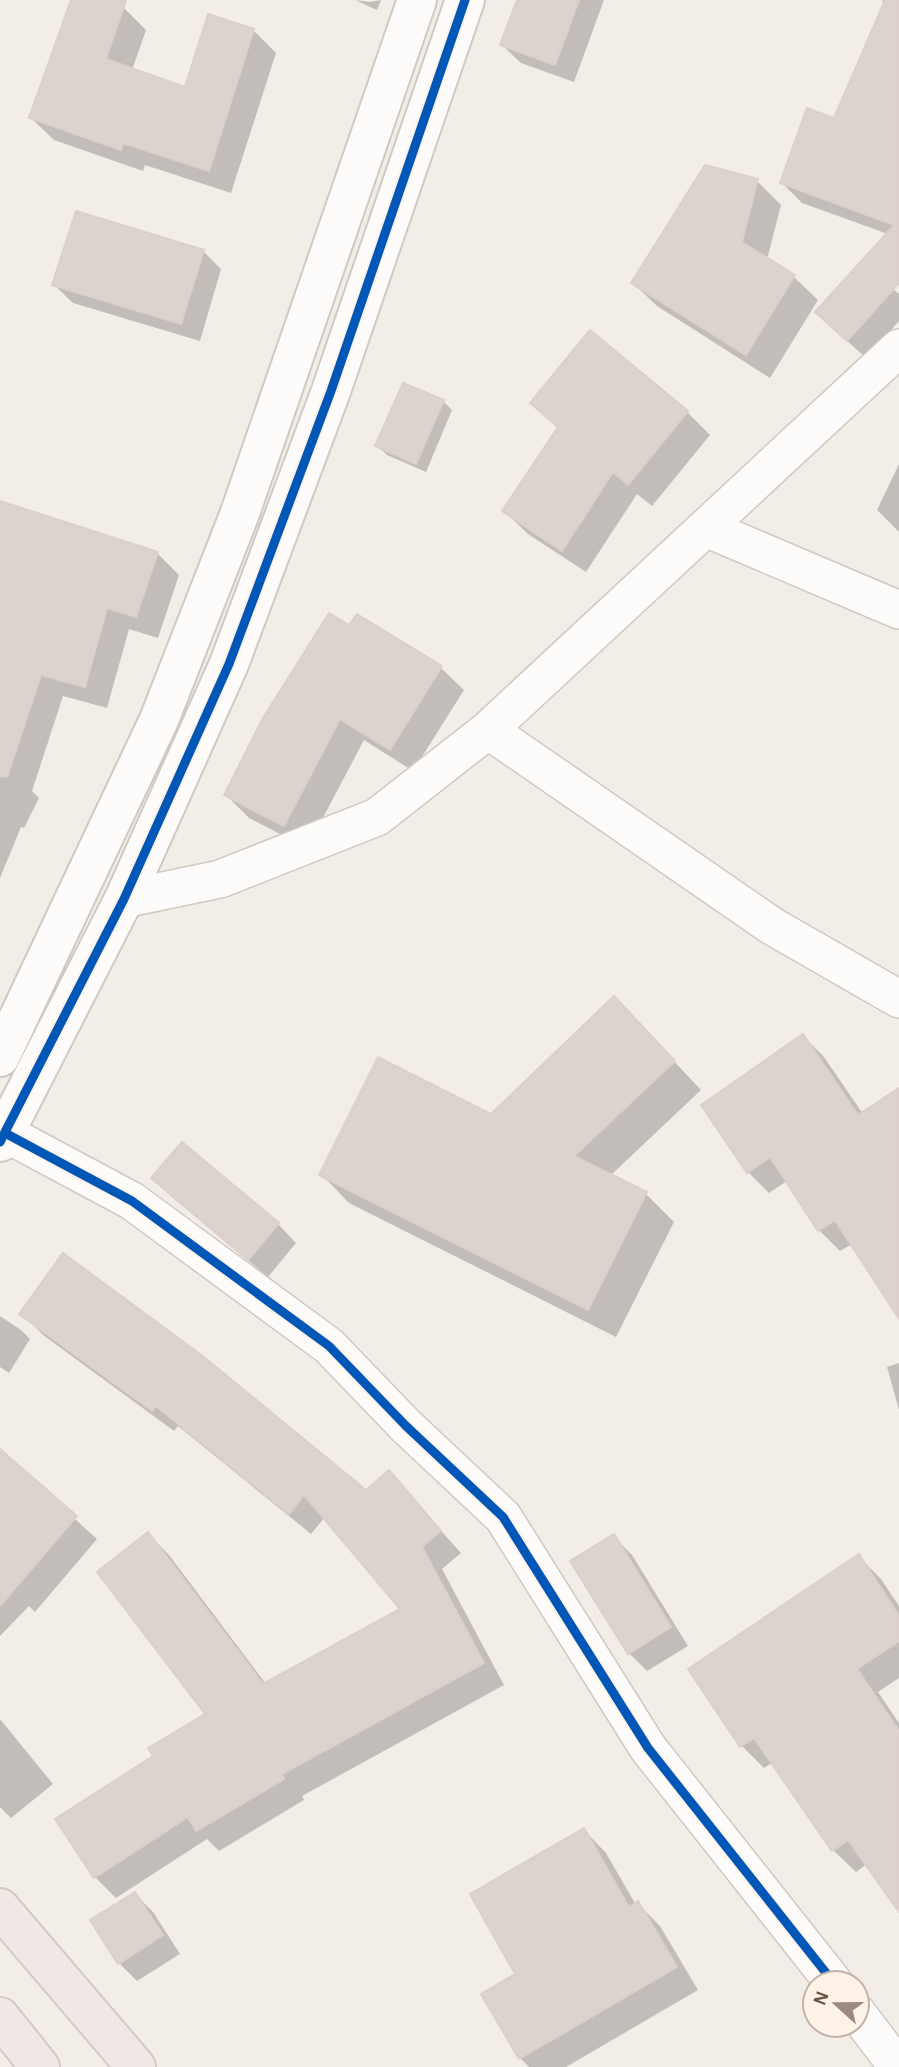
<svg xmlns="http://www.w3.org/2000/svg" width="899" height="2067" font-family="'Alegreya Sans',sans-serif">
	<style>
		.shadow { fill: #0003 }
		.building { fill: #dcd3cd; stroke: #dbd0ca; stroke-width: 2 }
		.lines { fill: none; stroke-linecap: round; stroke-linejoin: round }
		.minor-casing { stroke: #d0c9c3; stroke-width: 40 }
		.tertiary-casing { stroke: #d0c9c3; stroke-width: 42 }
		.trunk-casing { stroke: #d3cac5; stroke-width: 42 }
		.minor { stroke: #fdfcfb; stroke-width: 37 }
		.tertiary { stroke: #fdfcfb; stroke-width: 38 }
		.trunk { stroke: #f0e8e4; stroke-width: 38 }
		.cycleway-casing { stroke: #fdf2e7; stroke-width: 13 }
		.cycleway { stroke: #0057b8; stroke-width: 9 }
	</style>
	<rect width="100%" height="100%" fill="#f3ede7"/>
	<!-- shadow -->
	<path class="shadow" d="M 73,0 L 103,0 L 123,7 L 146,30 L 132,70 L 186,90 L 253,30 L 276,53 L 231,193 L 145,165 L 143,171 L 54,140 L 31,118 Z
		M 355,0 L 370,2 L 381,0 L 377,10 Z
		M 519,0 L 604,0 L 574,82 L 521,63 L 502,45 Z
		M 882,0 L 899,0 L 899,238 L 802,203 L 782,183 L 835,121 L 885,4 Z
		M 757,181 L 781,205 L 767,260 L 794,277 L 818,300 L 770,378 L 657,306 L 633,283 Z
		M 203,251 L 221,269 L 200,341 L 73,303 L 54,285 Z
		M 893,289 L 899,294 L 899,321 L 866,358 L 835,330 Z
		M 443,401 L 452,410 L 426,472 L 387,455 L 378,446 Z
		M 532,403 L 687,412 L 710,435 L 652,506 L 637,494 L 586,572 L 528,534 L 504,511 L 559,429 Z
		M 899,464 L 899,532 L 877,510 Z
		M 0,503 L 157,553 L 179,575 L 158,638 L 129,629 L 107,708 L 63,696 L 32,791 L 39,798 L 24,828 L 21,827 L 0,878 Z
		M 349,627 L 441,668 L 464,690 L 413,771 L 364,740 L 307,848 L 249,818 L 226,795 Z
		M 642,1027 L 701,1090 L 610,1176 L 646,1194 L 674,1222 L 616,1337 L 349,1203 L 321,1174 L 492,1116 Z
		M 803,1036 L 824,1057 L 863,1114 L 899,1090 L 899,1307 L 852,1244 L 840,1251 L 819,1230 L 787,1181 L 769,1193 L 748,1172 Z
		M 154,1178 L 278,1224 L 296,1243 L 268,1277 L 172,1197 Z
		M 22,1313 L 366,1492 L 389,1473 L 461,1553 L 442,1569 L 504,1685 L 302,1796 L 304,1800 L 219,1851 L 207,1839 L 116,1898 L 95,1877 L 207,1714 L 148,1534 L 169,1555 L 266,1684 L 402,1609 L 325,1517 L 311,1534 L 178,1426 L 174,1431 L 43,1335 Z
		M 0,1316 L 21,1330 L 30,1339 L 9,1373 L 0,1367 Z
		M 899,1363 L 899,1410 L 887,1367 Z
		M 0,1451 L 97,1539 L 35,1612 L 29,1606 L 0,1636 Z
		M 613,1536 L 632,1555 L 688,1646 L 647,1671 L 629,1653 Z
		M 859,1557 L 881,1579 L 899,1606 L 899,1678 L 878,1692 L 899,1723 L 899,1909 L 867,1864 L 856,1872 L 833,1850 L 773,1762 L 764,1768 L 742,1746 Z
		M 0,1719 L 53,1784 L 11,1818 L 0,1807 Z
		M 584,1830 L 606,1853 L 636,1905 L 638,1904 L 660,1926 L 698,1990 L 566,2067 L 529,2067 L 520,2058 L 483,1995 L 517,1975 Z
		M 135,1894 L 153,1912 L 180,1954 L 137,1981 L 119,1963 Z"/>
	<!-- building -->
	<path class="building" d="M 71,0 L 126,0 L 106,59 L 185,87 L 208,14 L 254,29 L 209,171 L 123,143 L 121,150 L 29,118 Z
		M 517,0 L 579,0 L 555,65 L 500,45 Z
		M 885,0 L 899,0 L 899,283 L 847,341 L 815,312 L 894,225 L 780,183 L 807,108 L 834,118 Z
		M 705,165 L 758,179 L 742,242 L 795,275 L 746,355 L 631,283 Z
		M 76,211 L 204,250 L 181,324 L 52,285 Z
		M 590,330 L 688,411 L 628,485 L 613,472 L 562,551 L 502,511 L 558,427 L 530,403 Z
		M 403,383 L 444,400 L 416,464 L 375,446 Z
		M 0,501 L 158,552 L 136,617 L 107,608 L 85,687 L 41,675 L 7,777 L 0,776 Z
		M 329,613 L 349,625 L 357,614 L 442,666 L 390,750 L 340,719 L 284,826 L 224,795 L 263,718 Z
		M 614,996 L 675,1061 L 574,1156 L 647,1192 L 588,1310 L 319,1175 L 378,1057 L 491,1114 Z
		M 803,1034 L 858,1115 L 899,1088 L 899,1319 L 835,1220 L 818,1231 L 770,1157 L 747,1173 L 701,1105 Z
		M 182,1142 L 279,1223 L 248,1260 L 151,1178 Z
		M 63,1253 L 204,1357 L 366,1490 L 389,1470 L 441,1531 L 422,1547 L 484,1663 L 282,1774 L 284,1779 L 196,1831 L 188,1817 L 94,1878 L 55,1819 L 153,1756 L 148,1748 L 205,1714 L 97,1572 L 148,1532 L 263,1684 L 400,1609 L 304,1495 L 289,1514 L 156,1406 L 152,1411 L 19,1314 Z
		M 0,1449 L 77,1516 L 0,1606 Z
		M 614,1534 L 671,1627 L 628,1654 L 570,1561 Z
		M 859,1554 L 899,1616 L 899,1641 L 857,1669 L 899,1731 L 899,1912 L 848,1840 L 832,1851 L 754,1738 L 740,1747 L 688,1669 Z
		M 584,1828 L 629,1907 L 638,1901 L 677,1967 L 519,2059 L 481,1994 L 515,1974 L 470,1894 Z
		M 135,1892 L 163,1935 L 118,1964 L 90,1920 Z"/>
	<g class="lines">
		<!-- minor casing -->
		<g class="minor-casing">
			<path id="minor" d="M 706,528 L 899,610
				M 488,730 L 772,926 L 899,999
				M 124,899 L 220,879 L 377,817 L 488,730 L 899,348
				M 5,1133 L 132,1201 L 329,1346 L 406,1426 L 503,1517 L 648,1748 L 834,1983
				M 857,2013 L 898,2067"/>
		</g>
		<!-- tertiary casing -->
		<g class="tertiary-casing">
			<path id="tertiary" d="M 0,1057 L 159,720 L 240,513 L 417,0
				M 0,1142 L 124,899 L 229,664 L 331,391 L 465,0"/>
		</g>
		<!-- trunk casing -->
		<g class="trunk-casing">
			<path id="trunk" d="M 0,1908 L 136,2067
				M 0,2017 L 40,2067"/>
		</g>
		<!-- minor -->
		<use href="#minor" class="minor"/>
		<!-- tertiary -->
		<use href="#tertiary" class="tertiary"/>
		<!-- trunk -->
		<use href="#trunk" class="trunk"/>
		<!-- cycleway casing -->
		<g class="cycleway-casing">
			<path id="cycleway" d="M 5,1133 L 132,1201 L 329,1346 L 406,1426 L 503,1517 L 648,1748 L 834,1983
				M 0,1142 L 124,899 L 229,664 L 331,391 L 465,0"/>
		</g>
		<!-- cycleway -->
		<use href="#cycleway" class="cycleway"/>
	</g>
	<!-- north arrow -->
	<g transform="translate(836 2004) rotate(291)"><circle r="33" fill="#fdf2e7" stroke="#c3b3a9" stroke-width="2"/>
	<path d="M0-5L12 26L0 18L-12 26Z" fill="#9c8a82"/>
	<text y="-10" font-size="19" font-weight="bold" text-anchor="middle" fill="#6d554b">N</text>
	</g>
</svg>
